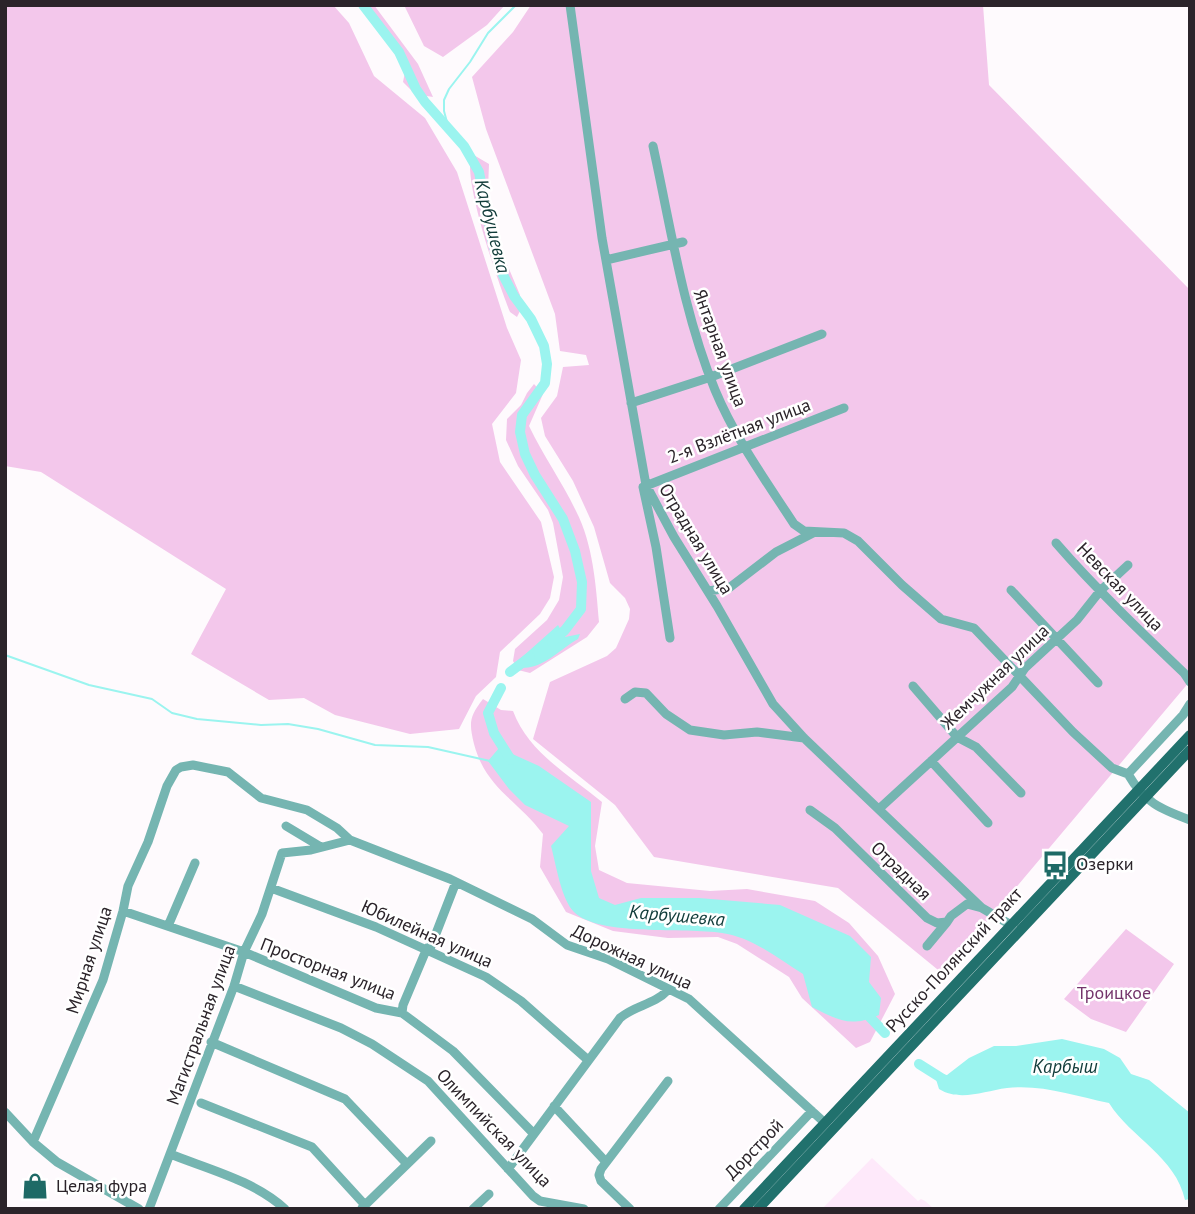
<svg xmlns="http://www.w3.org/2000/svg" width="1195" height="1214" font-family="'PT Sans',sans-serif">
	<style>
		.built { fill: #fee9fa }
		.green { fill: #f3c7eb }
		.water { fill: #9bf4ef }
		.lines { fill: none; stroke-linecap: round; stroke-linejoin: round }
		.stream { stroke: #9bf4ef; stroke-width: 2 }
		.river { stroke: #9bf4ef; stroke-width: 10 }
		.minor { stroke: #75b5b1; stroke-width: 9 }
		.major { stroke: #21716d; stroke-width: 10 }
		.labels { text-anchor: middle; stroke-width: 5; stroke-linejoin: round; paint-order: stroke }
		.street-label { font-size: 18px; fill: #2b242a; stroke: #fff }
		.poi-label { font-size: 18px; fill: #2b242a; stroke: #fff; text-anchor: start }
		.park-label { font-size: 18px; fill: #74346b; stroke: #fff }
		.water-label { font-size: 19px; font-style: italic; fill: #113c3a; stroke: #fff }
	</style>
	<rect width="100%" height="100%" fill="#fefafd"/>
	<!-- built -->
	<path class="built" d="M 872,1158 L 918,1201 L 921,1199 L 925,1201 L 934,1209 L 822,1209 Z"/>
	<!-- green -->
	<path class="green" d="M 5,5 L 333,5 L 349,23 L 374,76 L 425,118 L 457,172 L 507,328 L 521,360 L 516,393 L 492,424 L 500,462 L 541,522 L 554,577 L 550,598 L 540,614 L 500,652 L 496,677 L 476,696 L 459,729 L 410,734 L 335,715 L 304,698 L 269,700 L 191,654 L 226,589 L 41,472 L 5,466 Z
		M 363,5 L 374,5 L 418,64 L 433,97 L 415,94 L 403,82 L 405,72 L 402,64 Z
		M 404,5 L 505,5 L 487,25 L 443,57 L 424,46 Z
		M 531,5 L 983,5 L 989,85 L 1190,290 L 1190,681 L 943,974 L 838,888 L 654,857 L 615,805 L 533,739 L 550,682 L 607,656 L 616,648 L 629,619 L 630,609 L 625,598 L 610,583 L 594,527 L 573,481 L 545,436 L 541,418 L 557,396 L 563,367 L 589,365 L 586,355 L 560,351 L 555,314 L 486,129 L 472,77 L 513,32 Z
		M 472,154 L 489,164 L 488,190 L 501,250 L 520,295 L 521,309 L 517,317 L 510,312 C 499,285 461,176 472,154 Z
		M 534,384 L 543,394 L 529,426 C 543,455 562,482 576,511 C 593,544 596,585 599,622 L 587,637 L 530,673 L 518,670 L 513,661 L 515,649 L 547,620 L 559,600 L 563,577 L 553,523 L 548,510 L 518,466 L 506,440 L 507,419 L 521,405 L 527,393 Z
		M 483,699 L 501,710 L 513,711 C 528,752 569,775 602,802 L 595,846 L 599,870 L 627,883 L 710,891 L 747,889 L 815,901 L 849,923 L 878,956 L 895,994 L 870,1042 L 856,1048 L 802,998 L 789,977 L 737,944 L 718,937 L 668,938 L 613,931 L 566,912 L 540,867 L 543,834 C 518,800 486,789 474,744 C 469,723 469,717 483,699 Z
		M 1126,929 L 1174,964 L 1126,1032 L 1091,1019 L 1064,999 Z"/>
	<!-- water -->
	<path class="water" d="M 558,625 L 565,637 L 580,634 L 578,639 C 560,649 540,672 519,667 L 521,658 Z
		M 499,748 L 539,766 L 591,802 L 591,871 L 599,898 L 615,905 L 641,898 L 699,898 L 780,905 L 850,936 L 871,957 L 869,982 L 881,998 L 879,1015 C 850,1028 838,1020 812,1007 L 803,974 C 779,959 752,937 722,933 C 686,927 599,937 574,912 C 561,899 556,864 551,846 L 569,826 L 525,805 L 509,789 L 488,761 Z
		M 1062,1039 L 1104,1049 L 1120,1058 L 1131,1074 L 1149,1080 L 1190,1113 L 1190,1199 L 1185,1200 C 1176,1157 1131,1138 1109,1103 C 1076,1096 1041,1084 1007,1088 C 984,1091 960,1102 939,1089 L 934,1073 L 947,1075 L 969,1058 L 994,1046 L 1016,1046 Z"/>
	<g class="lines">
		<!-- stream -->
		<path class="stream" d="M 448,126 L 444,111 L 444,100 L 449,89 L 470,62 L 488,33 L 516,5
			M 5,655 L 89,685 L 152,699 L 172,713 L 197,719 L 261,725 L 288,724 L 318,729 L 375,745 L 428,747 L 490,761"/>
		<!-- river -->
		<path class="river" d="M 363,5 L 399,52 L 416,89 L 425,102 L 464,146 L 479,172 L 493,244 L 503,275 L 514,296 L 531,319 L 544,346 L 547,364 L 545,383 L 522,415 L 520,432 L 525,454 L 535,475 L 563,519 L 575,551 L 582,582 L 581,609 L 565,630 L 552,642
			M 510,672 L 530,657
			M 501,688 L 488,713 L 494,733 L 511,760
			M 863,1010 L 885,1033
			M 919,1064 L 946,1081"/>
		<!-- minor -->
		<path class="minor" d="M 570,5 L 602,238 L 646,485 L 674,537 L 717,606 L 773,704 L 804,738 L 982,908
			M 653,146 C 671,228 683,312 715,390 C 735,438 766,481 794,524 L 804,531 L 844,533 L 858,541 L 902,585 L 941,619 L 974,628 L 1073,732 L 1112,768 L 1128,774
			M 606,260 L 683,242
			M 631,403 L 711,377 L 822,334
			M 1056,543 C 1096,589 1140,631 1184,673 L 1190,682
			M 1011,590 L 1098,683
			M 708,591 L 729,588 L 776,552 L 813,533
			M 670,638 L 656,547 L 643,487 L 844,408
			M 913,686 L 957,737 L 976,747 L 1021,793
			M 625,699 L 635,692 L 646,693 L 666,714 L 690,730 L 724,735 L 757,732 L 804,738
			M 931,761 L 988,823
			M 1128,774 L 1183,715 L 1190,704
			M 1128,774 C 1144,802 1160,809 1190,820
			M 880,808 L 1012,687 L 1025,668 L 1077,620 L 1100,591 L 1128,565
			M 810,810 L 835,828 L 927,918 L 937,923 L 947,922 L 951,916 L 967,904 L 982,908 L 1011,925
			M 286,826 L 321,847
			M 271,888 L 376,927 L 486,977 L 521,1001 L 588,1060
			M 123,911 L 244,952 L 376,1008 L 402,1013
			M 168,926 L 195,863
			M 927,946 L 947,922
			M 430,949 L 456,882
			M 234,986 L 341,1028 L 372,1044 L 428,1081 L 533,1196 L 540,1201 L 584,1209
			M 402,1013 L 453,1051 L 533,1133
			M 402,1013 L 403,1005 L 427,948
			M 211,1042 L 345,1099 L 407,1164
			M 201,1103 L 312,1147 L 365,1205
			M 554,1106 L 606,1162
			M 5,1112 L 33,1142 L 57,1162 L 139,1209
			M 33,1142 L 103,980 L 123,911 L 128,886 L 148,842 L 167,786 L 176,770 L 181,767 L 193,765 L 228,772 L 261,798 L 307,810 L 337,828 L 350,840
			M 170,1154 C 208,1169 255,1181 285,1209
			M 508,1169 L 620,1018 C 635,1005 654,1005 668,990
			M 362,1208 L 431,1141
			M 149,1209 L 234,986 L 244,952 L 262,914 L 282,853 L 311,850 L 350,840 L 450,879 L 532,919 L 567,945 L 608,959 L 689,999 L 825,1123
			M 473,1209 L 489,1194
			M 630,1209 L 601,1181 L 599,1175 L 601,1169 L 668,1081
			M 719,1209 L 812,1111"/>
		<!-- major -->
		<path class="major" d="M 744,1209 L 1190,735
			M 758,1209 L 1190,750"/>
	</g>
	<!-- icons -->
	<defs>
		<g id="bus-bare" transform="scale(2.1)"><path d="M-5-6H5V4H4V6H2V4H-2V6H-4V4H-5ZM-3.5-4V0h7V-4ZM-3.5 1.2v1.5H-2V1.2ZM2 1.2v1.5H3.5V1.2Z" fill="#1e6a66" stroke="#fff" stroke-width="2.5" paint-order="stroke"/></g>
		<g id="shop-bare" transform="scale(2.1)"><path d="M-5-2.5h2.3a2.7 3.5 0 0 1 5.4 0H5L5.5 6h-11ZM-1.5-2.5h3a1.5 2.3 0 0 0-3 0Z" fill="#1e6a66" stroke="#fff" stroke-width="2.5" paint-order="stroke"/></g>
	</defs>
	<g fill-rule="evenodd">
		<use href="#bus-bare" x="1055" y="864"/>
		<use href="#shop-bare" x="35" y="1186"/>
	</g>
	<g class="labels">
		<!-- street labels -->
		<g class="street-label">
			<text transform="translate(720 348) rotate(70)" y="6">Янтарная улица</text>
			<text transform="translate(739 431) rotate(-21)" y="6">2-я Взлётная улица</text>
			<text transform="translate(696 539) rotate(59)" y="6">Отрадная улица</text>
			<text transform="translate(1120 587) rotate(46)" y="6">Невская улица</text>
			<text transform="translate(995 677) rotate(-44)" y="6">Жемчужная улица</text>
			<text transform="translate(901 871) rotate(44)" y="6">Отрадная</text>
			<text transform="translate(427 934) rotate(24)" y="6">Юбилейная улица</text>
			<text transform="translate(632 957) rotate(25)" y="6">Дорожная улица</text>
			<text transform="translate(89 960) rotate(-72)" y="6">Мирная улица</text>
			<text transform="translate(954 960) rotate(-47)" y="6">Русско-Полянский тракт</text>
			<text transform="translate(328 969) rotate(21)" y="6">Просторная улица</text>
			<text transform="translate(201 1025) rotate(-70)" y="6">Магистральная улица</text>
			<text transform="translate(494 1128) rotate(46)" y="6">Олимпийская улица</text>
			<text transform="translate(754 1149) rotate(-46)" y="6">Дорстрой</text>
		</g>
		<!-- poi labels -->
		<g class="poi-label">
			<text x="1076" y="870">Озерки</text>
			<text x="56" y="1192">Целая фура</text>
		</g>
		<!-- park labels -->
		<g class="park-label">
			<text x="1114" y="999">Троицкое</text>
		</g>
		<!-- water labels -->
		<g class="water-label">
			<text transform="translate(493 226) rotate(76)" y="7">Карбушевка</text>
			<text transform="translate(677 915) rotate(5)" y="7">Карбушевка</text>
			<text x="1065" y="1073">Карбыш</text>
		</g>
	</g>
	<!-- border -->
	<rect width="1195" height="1214" fill="none" stroke="#2b242a" stroke-width="14"/>
</svg>
